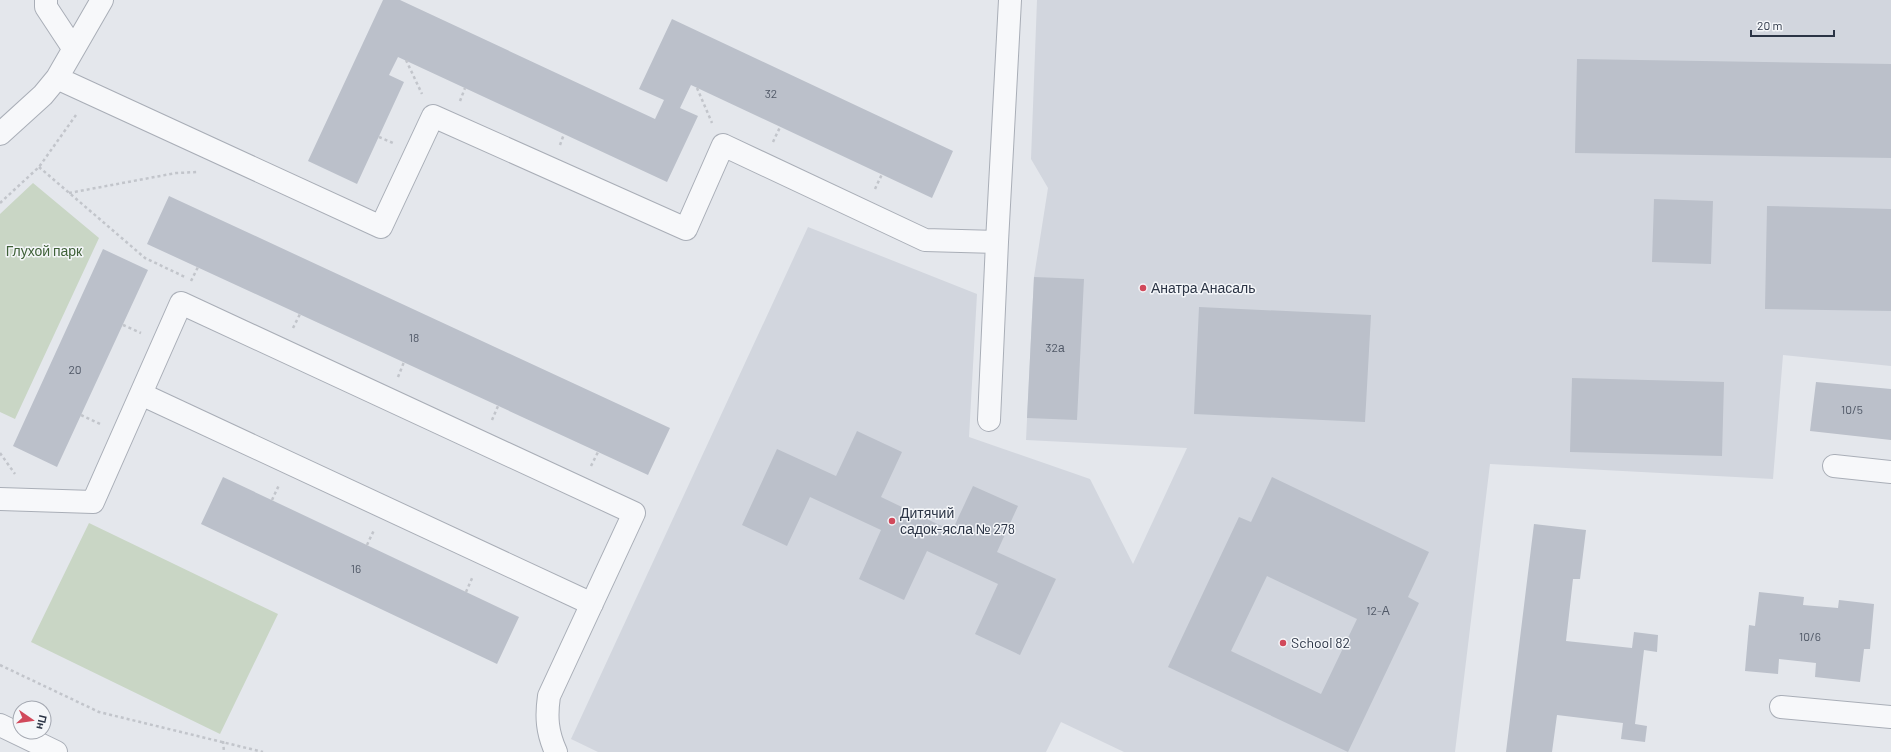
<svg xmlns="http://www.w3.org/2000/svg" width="1891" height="752" font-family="Barlow,sans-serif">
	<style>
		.built { fill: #d2d6de }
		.green { fill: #c9d6c5 }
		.building { fill: #bbc0ca; fill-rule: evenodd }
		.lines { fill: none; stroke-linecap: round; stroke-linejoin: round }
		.minor-casing { stroke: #a9aeb7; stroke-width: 24 }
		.path { stroke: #c2c5cb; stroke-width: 2.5; stroke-dasharray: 3 3; stroke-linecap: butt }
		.minor { stroke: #f7f8fa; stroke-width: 22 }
		.poi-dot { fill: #d1495b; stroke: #f4f6f9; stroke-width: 1.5 }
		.labels { text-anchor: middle; stroke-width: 3; stroke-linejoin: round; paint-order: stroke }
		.number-label { font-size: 12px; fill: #4f5766 }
		.park-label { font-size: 14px; fill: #3f6138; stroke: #f4f6f9 }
		.poi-label { font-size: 14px; fill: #2b3445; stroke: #f4f6f9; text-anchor: start }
	</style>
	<rect width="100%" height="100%" fill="#e4e7ec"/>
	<!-- built -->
	<path class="built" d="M 1037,0 L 1891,0 L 1891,366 L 1783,355 L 1773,479 L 1490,464 L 1455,752 L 1124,752 L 1061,722 L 1046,752 L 598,752 L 571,739 L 808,227 L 977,294 L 969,437 L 1090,479 L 1133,564 L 1187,448 L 1026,440 L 1034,277 L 1048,188 L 1031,159 Z"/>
	<!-- green -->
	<path class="green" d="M 33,183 L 99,238 L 15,419 L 0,412 L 0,214 Z
		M 89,523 L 278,614 L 220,734 L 31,642 Z"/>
	<!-- building -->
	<path class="building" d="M 383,0 L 400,0 L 655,119 L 664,100 L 639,89 L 672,19 L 953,151 L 932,198 L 691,85 L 680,108 L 698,116 L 667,182 L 398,57 L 389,75 L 404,82 L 357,184 L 308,161 Z
		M 1577,59 L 1891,64 L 1891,158 L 1575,153 Z
		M 169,196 L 670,428 L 648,475 L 147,244 Z
		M 1654,199 L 1713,201 L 1711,264 L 1652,262 Z
		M 1767,206 L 1891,209 L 1891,311 L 1765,309 Z
		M 103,249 L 148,270 L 57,467 L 13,446 Z
		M 1034,277 L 1084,279 L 1077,420 L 1027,418 Z
		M 1199,307 L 1371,315 L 1365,422 L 1194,414 Z
		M 1572,378 L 1724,382 L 1722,456 L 1570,452 Z
		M 1816,382 L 1891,389 L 1891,440 L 1810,431 Z
		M 857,431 L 902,452 L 881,497 L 952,531 L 973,486 L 1018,506 L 997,552 L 1056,579 L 1020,655 L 975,634 L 998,584 L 927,551 L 904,600 L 859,579 L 881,530 L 810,497 L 787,546 L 742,525 L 777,449 L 836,476 Z
		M 223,477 L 519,617 L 497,664 L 201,524 Z
		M 1272,477 L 1429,552 L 1408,597 L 1419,603 L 1348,752 L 1168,667 L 1239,517 L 1251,522 ZM 1267,576 L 1357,619 L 1321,694 L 1231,651 Z
		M 1534,524 L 1586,530 L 1580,579 L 1573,579 L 1566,641 L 1632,648 L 1634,632 L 1658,635 L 1657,652 L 1644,650 L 1635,724 L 1647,726 L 1645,742 L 1621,739 L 1623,723 L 1557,715 L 1552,752 L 1506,752 Z
		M 1759,592 L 1804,597 L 1803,605 L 1838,608 L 1839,600 L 1874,604 L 1870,649 L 1864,649 L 1860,682 L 1815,677 L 1816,663 L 1779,659 L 1778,674 L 1745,671 L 1749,625 L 1755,626 Z"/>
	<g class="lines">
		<!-- minor casing -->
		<g class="minor-casing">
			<path id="minor" d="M 46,0 L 46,7 L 73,48
				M 57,78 L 381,227 L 433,116 L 686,229 L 723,145 L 925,240 L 997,242 L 1010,0
				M 0,134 L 43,95 L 57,78 L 102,0
				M 141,394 L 592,604
				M 989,420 L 997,242
				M 1834,466 L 1891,472
				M 0,499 L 93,502 L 181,303 L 634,513 L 549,696 C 546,717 547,732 556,752
				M 1781,707 L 1891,717
				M 0,725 L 56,752"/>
		</g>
		<!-- path -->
		<path class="path" d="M 406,60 L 422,94
			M 697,88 L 712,123
			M 460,101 L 465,88
			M 379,137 L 393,143
			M 773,142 L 780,127
			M 560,145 L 564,134
			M 39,167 L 145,258 L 185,277
			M 875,189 L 882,174
			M 69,193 L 176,173 L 198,172
			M 0,203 L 39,167 L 76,115
			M 191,281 L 198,267
			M 123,325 L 141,333
			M 293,328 L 300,314
			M 398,377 L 404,362
			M 81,415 L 100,424
			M 492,420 L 498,406
			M 0,453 L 15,474
			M 591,466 L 598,452
			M 272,500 L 279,485
			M 367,545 L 374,530
			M 466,592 L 473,576
			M 0,665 L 99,712 L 263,752
			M 223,741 L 224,752"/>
		<!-- minor -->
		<use href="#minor" class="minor"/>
	</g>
	<!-- markers -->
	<g class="poi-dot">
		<circle cx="1143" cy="288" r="4"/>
		<circle cx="892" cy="521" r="4"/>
		<circle cx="1283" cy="643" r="4"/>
	</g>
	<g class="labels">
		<!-- number labels -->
		<g class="number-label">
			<text x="771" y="98">32</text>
			<text x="414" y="342">18</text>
			<text x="1055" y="352">32а</text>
			<text x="75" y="374">20</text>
			<text x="1852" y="414">10/5</text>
			<text x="356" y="573">16</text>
			<text x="1378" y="615">12-А</text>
			<text x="1810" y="641">10/6</text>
		</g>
		<!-- park labels -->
		<g class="park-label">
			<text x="44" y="256">Глухой парк</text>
		</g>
		<!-- poi labels -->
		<g class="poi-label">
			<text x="1151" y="293">Анатра Анасаль</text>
			<text x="900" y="518">Дитячий<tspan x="900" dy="16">садок-ясла № 278</tspan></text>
			<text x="1291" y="648">School 82</text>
		</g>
	</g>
	<!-- north arrow -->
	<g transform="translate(32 720) rotate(103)"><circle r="19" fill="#f4f6f9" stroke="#a4a8b1"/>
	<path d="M0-3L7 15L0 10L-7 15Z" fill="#d1495b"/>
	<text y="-6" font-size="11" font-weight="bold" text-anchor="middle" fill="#2b3445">Пн</text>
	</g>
	<!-- scale -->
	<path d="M1751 30v6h83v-6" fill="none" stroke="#2b3445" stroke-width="2"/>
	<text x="1757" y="30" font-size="12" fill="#2b3445" stroke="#f4f6f9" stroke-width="3" paint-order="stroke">20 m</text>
</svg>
